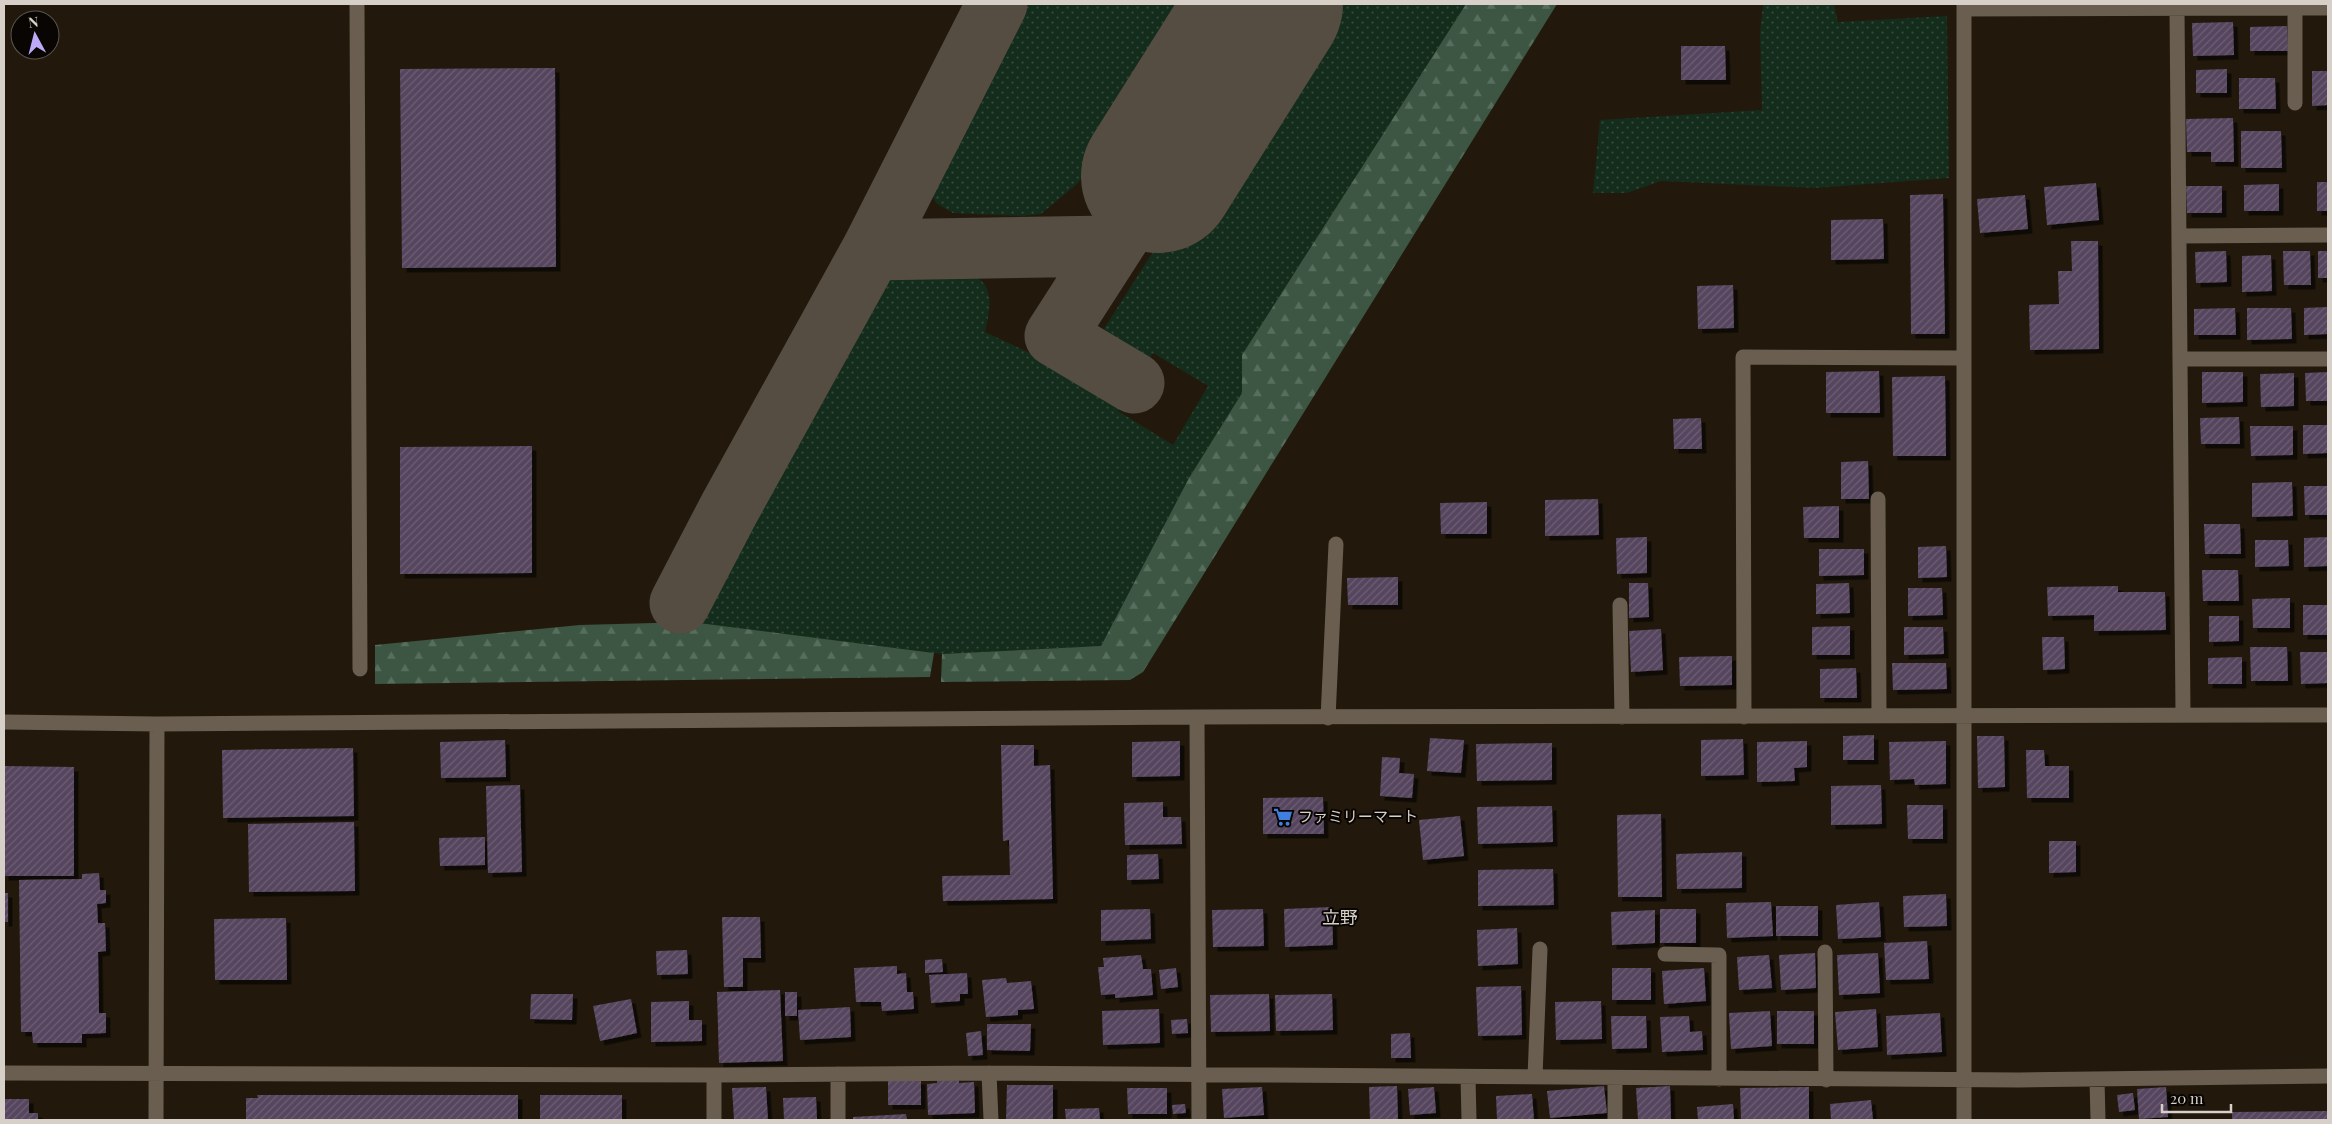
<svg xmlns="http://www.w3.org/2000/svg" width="2332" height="1124" font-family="'Playfair Display','Noto Sans JP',serif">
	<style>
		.grass { fill: url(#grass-dots) }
		.forest { fill: url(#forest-firs) }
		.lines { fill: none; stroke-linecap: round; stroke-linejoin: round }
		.taxiway { stroke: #554d41; stroke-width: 61 }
		.runway { stroke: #554d41; stroke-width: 154 }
		.building { fill: url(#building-hatch); filter: url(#shadow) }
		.minor { stroke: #695e4f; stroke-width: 15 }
		.labels { text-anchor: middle; stroke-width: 4; stroke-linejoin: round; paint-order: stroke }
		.poi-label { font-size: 15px; fill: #d6d0c8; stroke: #080502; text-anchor: start }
		.quarter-label { font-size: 18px; fill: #d6d0c8; stroke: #080502 }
	</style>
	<defs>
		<pattern id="grass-dots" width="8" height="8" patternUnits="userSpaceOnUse" patternTransform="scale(1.25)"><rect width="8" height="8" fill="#142c1b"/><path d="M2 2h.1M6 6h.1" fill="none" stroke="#354a3b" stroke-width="1.8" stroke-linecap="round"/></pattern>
		<pattern id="forest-firs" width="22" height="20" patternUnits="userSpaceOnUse" patternTransform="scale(1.25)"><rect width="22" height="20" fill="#3c5643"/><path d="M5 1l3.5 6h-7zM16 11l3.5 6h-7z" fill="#576d5d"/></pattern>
		<pattern id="building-hatch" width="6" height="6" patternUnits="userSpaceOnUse" patternTransform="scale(1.25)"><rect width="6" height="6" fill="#56455e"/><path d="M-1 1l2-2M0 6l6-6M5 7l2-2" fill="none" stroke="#6e5f74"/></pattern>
		<filter id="shadow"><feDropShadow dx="4.5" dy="4.5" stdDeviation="0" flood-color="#0009"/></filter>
	</defs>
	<rect width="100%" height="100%" fill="#22190c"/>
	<!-- grass -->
	<path class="grass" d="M 1013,4 L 1188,4 L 1078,183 L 1041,214 L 1021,216 L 953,213 L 936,203 L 929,188 L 930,165 Z
		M 1310,4 L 1466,4 L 1242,355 L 1242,393 L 1189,478 L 1101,646 L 942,654 L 691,622 L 849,319 C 860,304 872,287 889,279 C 909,270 975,263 986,287 C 993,302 988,317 985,332 L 1073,373 L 1123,403 L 1118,411 L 1173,445 L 1208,386 L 1153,353 L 1150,358 L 1102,332 Z
		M 1763,4 L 1834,4 L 1838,22 L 1947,16 L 1949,178 L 1815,188 L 1661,181 L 1627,193 L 1593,193 L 1600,120 L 1762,110 L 1760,33 Z"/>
	<!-- forest -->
	<path class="forest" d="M 1466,4 L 1557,4 L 1143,672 L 1130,680 L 941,682 L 942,654 L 1101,646 L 1189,478 L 1242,393 L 1242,355 Z
		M 691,622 L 934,653 L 930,677 L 375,684 L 375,645 L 580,625 Z"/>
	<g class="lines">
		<!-- taxiway -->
		<path class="taxiway" d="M 872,250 L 1111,246
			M 1134,383 L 1055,336 L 1158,176
			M 680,603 L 729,509 L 872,250 L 997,4"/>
		<!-- runway -->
		<path class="runway" d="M 1158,176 L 1266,4"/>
	</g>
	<!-- building -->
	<path class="building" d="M 2233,22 L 2234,55 L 2193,56 L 2192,23 Z
		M 2287,26 L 2288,51 L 2250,51 L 2250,27 Z
		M 1681,46 L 1725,46 L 1726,80 L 1681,80 Z
		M 555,68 L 556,267 L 402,268 L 400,69 Z
		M 2227,69 L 2227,93 L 2196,93 L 2196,70 Z
		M 2312,71 L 2328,71 L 2328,105 L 2312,106 Z
		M 2239,78 L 2275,78 L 2276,109 L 2239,109 Z
		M 2233,118 L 2234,162 L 2211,162 L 2211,152 L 2187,152 L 2186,119 Z
		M 2241,131 L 2281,131 L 2282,168 L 2241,168 Z
		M 2317,182 L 2328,182 L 2328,211 L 2317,211 Z
		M 2096,183 L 2099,220 L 2047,225 L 2044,187 Z
		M 2279,184 L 2279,211 L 2244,211 L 2244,185 Z
		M 2186,186 L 2222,186 L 2222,213 L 2187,213 Z
		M 1943,194 L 1945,334 L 1911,334 L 1910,195 Z
		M 2025,195 L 2028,229 L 1980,233 L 1977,199 Z
		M 1883,219 L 1884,259 L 1831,260 L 1831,220 Z
		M 2071,241 L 2098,241 L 2099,349 L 2030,350 L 2029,305 L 2059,304 L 2058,271 L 2072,271 Z
		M 2226,251 L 2227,282 L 2196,283 L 2195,252 Z
		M 2283,251 L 2310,251 L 2311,285 L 2284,285 Z
		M 2318,251 L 2328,251 L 2328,278 L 2318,278 Z
		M 2271,255 L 2272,291 L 2242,292 L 2242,256 Z
		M 1733,285 L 1734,328 L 1698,329 L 1697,286 Z
		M 2328,307 L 2328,334 L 2304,335 L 2304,308 Z
		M 2235,308 L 2236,335 L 2194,335 L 2194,309 Z
		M 2247,308 L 2291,308 L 2292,339 L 2247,340 Z
		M 1879,371 L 1880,413 L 1826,413 L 1826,372 Z
		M 2202,372 L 2243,372 L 2243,402 L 2202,403 Z
		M 2328,372 L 2328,401 L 2306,401 L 2305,373 Z
		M 2294,373 L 2294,406 L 2261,407 L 2260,374 Z
		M 1945,376 L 1946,456 L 1893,456 L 1892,377 Z
		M 2239,417 L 2240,444 L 2201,444 L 2200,418 Z
		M 1701,418 L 1702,449 L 1674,449 L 1673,419 Z
		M 2303,425 L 2328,425 L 2328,453 L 2303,454 Z
		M 2250,426 L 2293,426 L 2293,455 L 2251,456 Z
		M 532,446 L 532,573 L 400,574 L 400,447 Z
		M 1868,461 L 1869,499 L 1841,499 L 1841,462 Z
		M 2292,482 L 2293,516 L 2252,517 L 2252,483 Z
		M 2304,486 L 2328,486 L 2328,515 L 2305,515 Z
		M 1598,499 L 1599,535 L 1545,536 L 1545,500 Z
		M 1487,502 L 1487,534 L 1441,534 L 1440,503 Z
		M 1839,506 L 1839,538 L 1804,538 L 1803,507 Z
		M 2204,524 L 2240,524 L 2241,554 L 2205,554 Z
		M 1647,537 L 1647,573 L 1617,574 L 1616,538 Z
		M 2328,537 L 2328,566 L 2304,567 L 2304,538 Z
		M 2255,540 L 2288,540 L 2289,566 L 2255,567 Z
		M 1946,546 L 1947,577 L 1918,578 L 1918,547 Z
		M 1819,549 L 1864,549 L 1864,575 L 1819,576 Z
		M 2202,570 L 2238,570 L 2239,601 L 2203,601 Z
		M 1398,577 L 1398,605 L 1348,605 L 1347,578 Z
		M 1629,583 L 1648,583 L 1649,617 L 1629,618 Z
		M 1849,583 L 1850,613 L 1816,614 L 1816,584 Z
		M 2118,586 L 2118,592 L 2165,592 L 2166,630 L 2094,631 L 2094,615 L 2048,616 L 2047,587 Z
		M 1908,588 L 1942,588 L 1943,615 L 1908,616 Z
		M 2290,598 L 2290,628 L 2253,628 L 2252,599 Z
		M 2303,605 L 2328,605 L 2328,635 L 2303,635 Z
		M 2209,616 L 2239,616 L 2239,641 L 2209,642 Z
		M 1850,626 L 1850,655 L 1812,655 L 1812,627 Z
		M 1904,627 L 1943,627 L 1944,654 L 1904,655 Z
		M 1661,629 L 1663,670 L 1631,672 L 1629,631 Z
		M 2042,637 L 2064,637 L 2065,669 L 2043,670 Z
		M 2250,647 L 2287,647 L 2288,681 L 2251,681 Z
		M 2300,652 L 2328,652 L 2328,683 L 2301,684 Z
		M 1732,656 L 1732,685 L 1680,686 L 1679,657 Z
		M 2242,657 L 2242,684 L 2208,684 L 2208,658 Z
		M 1892,663 L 1946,663 L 1947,689 L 1893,690 Z
		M 1856,668 L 1857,698 L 1820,698 L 1820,669 Z
		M 1874,735 L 1874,760 L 1843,760 L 1843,736 Z
		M 1977,736 L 2004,736 L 2005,787 L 1978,788 Z
		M 1430,738 L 1464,740 L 1461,773 L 1427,771 Z
		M 1743,739 L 1744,775 L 1701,776 L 1701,740 Z
		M 505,740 L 506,777 L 441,778 L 440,742 Z
		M 1180,741 L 1180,776 L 1132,777 L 1132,742 Z
		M 1807,741 L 1807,767 L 1794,768 L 1795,781 L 1757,782 L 1757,742 Z
		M 1946,741 L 1946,784 L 1915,785 L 1914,779 L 1890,780 L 1889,742 Z
		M 1552,743 L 1552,780 L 1477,781 L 1476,744 Z
		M 1001,745 L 1034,745 L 1034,766 L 1050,765 L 1053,899 L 943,901 L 942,876 L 1010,875 L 1009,840 L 1003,841 Z
		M 353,748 L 354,816 L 223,818 L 222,750 Z
		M 2026,750 L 2044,750 L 2045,766 L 2069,766 L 2069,798 L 2027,798 Z
		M 1382,757 L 1400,758 L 1399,773 L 1414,774 L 1412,798 L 1380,796 Z
		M 4,766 L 74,767 L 74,876 L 4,876 Z
		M 520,785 L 522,872 L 488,873 L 486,786 Z
		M 1881,785 L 1882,824 L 1831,825 L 1831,786 Z
		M 1323,797 L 1324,834 L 1263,834 L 1263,798 Z
		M 1163,802 L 1163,817 L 1181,817 L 1182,844 L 1125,845 L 1124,803 Z
		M 1907,805 L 1943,805 L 1943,839 L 1908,839 Z
		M 1552,806 L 1553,842 L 1478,844 L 1477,807 Z
		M 1661,814 L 1662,897 L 1618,897 L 1617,815 Z
		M 1460,816 L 1464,856 L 1423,860 L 1419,820 Z
		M 354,822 L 355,891 L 249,892 L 248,824 Z
		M 485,837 L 485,865 L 440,866 L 439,838 Z
		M 2049,841 L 2076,841 L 2076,872 L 2049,873 Z
		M 1742,852 L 1742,888 L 1677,889 L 1676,854 Z
		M 1158,854 L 1159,879 L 1127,880 L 1127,855 Z
		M 1553,869 L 1554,905 L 1478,906 L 1478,870 Z
		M 99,873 L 100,890 L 106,890 L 106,903 L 97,904 L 98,923 L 105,923 L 106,951 L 98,952 L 99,1013 L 106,1013 L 106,1033 L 82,1034 L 82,1043 L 33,1043 L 32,1032 L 21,1032 L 19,880 L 82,879 L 82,874 Z
		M 4,893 L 8,893 L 8,922 L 4,922 Z
		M 1946,894 L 1947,926 L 1904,927 L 1903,896 Z
		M 1771,902 L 1773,936 L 1727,938 L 1726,903 Z
		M 1879,902 L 1881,937 L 1838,939 L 1836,905 Z
		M 1776,906 L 1818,906 L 1818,936 L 1776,936 Z
		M 1332,907 L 1333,945 L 1285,947 L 1284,909 Z
		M 1150,909 L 1151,939 L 1101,941 L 1101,910 Z
		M 1263,909 L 1264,946 L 1213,947 L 1212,910 Z
		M 1660,909 L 1696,909 L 1696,943 L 1660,943 Z
		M 1655,910 L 1655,943 L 1612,945 L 1611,912 Z
		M 722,917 L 760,917 L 761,958 L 743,958 L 743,987 L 724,987 Z
		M 286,918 L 287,980 L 215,980 L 214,919 Z
		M 1517,928 L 1518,964 L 1478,966 L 1477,930 Z
		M 1927,941 L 1929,979 L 1886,980 L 1884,943 Z
		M 687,950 L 688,974 L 657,975 L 656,951 Z
		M 1815,953 L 1816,988 L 1781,990 L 1779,955 Z
		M 1878,953 L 1880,993 L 1839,995 L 1837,955 Z
		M 1141,955 L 1143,969 L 1151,969 L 1153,995 L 1115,998 L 1115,994 L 1101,995 L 1098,967 L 1104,967 L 1103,958 Z
		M 1769,955 L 1772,988 L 1739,990 L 1737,957 Z
		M 942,959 L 943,972 L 925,973 L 925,960 Z
		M 897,966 L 897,974 L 906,973 L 907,992 L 913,992 L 914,1009 L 882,1011 L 881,1002 L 856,1002 L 854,968 Z
		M 1176,968 L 1178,987 L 1161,989 L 1159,970 Z
		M 1612,968 L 1651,968 L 1651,1000 L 1612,1000 Z
		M 1704,968 L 1706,1001 L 1664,1004 L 1662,971 Z
		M 967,973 L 968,994 L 960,994 L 960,1001 L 931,1003 L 929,975 Z
		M 1006,978 L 1007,983 L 1031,981 L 1034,1009 L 1018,1010 L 1018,1015 L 986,1017 L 982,980 Z
		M 1521,986 L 1522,1035 L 1478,1036 L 1476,987 Z
		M 780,990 L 783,1061 L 719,1063 L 717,992 Z
		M 785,992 L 797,992 L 797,1016 L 785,1016 Z
		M 531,994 L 573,994 L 572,1020 L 530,1019 Z
		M 1269,994 L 1270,1031 L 1211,1032 L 1210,995 Z
		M 1332,994 L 1333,1030 L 1276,1031 L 1275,995 Z
		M 631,999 L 637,1033 L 600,1041 L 593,1006 Z
		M 689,1001 L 689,1020 L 702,1020 L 702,1041 L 651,1042 L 651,1002 Z
		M 1601,1001 L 1602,1039 L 1556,1040 L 1555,1002 Z
		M 850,1007 L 851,1037 L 800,1040 L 798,1010 Z
		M 1159,1009 L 1160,1043 L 1103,1045 L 1102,1011 Z
		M 1876,1009 L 1878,1047 L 1838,1050 L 1835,1012 Z
		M 1770,1011 L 1772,1046 L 1731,1049 L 1729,1013 Z
		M 1777,1011 L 1814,1011 L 1814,1044 L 1777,1044 Z
		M 1940,1013 L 1942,1052 L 1887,1055 L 1886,1016 Z
		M 1611,1016 L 1646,1016 L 1647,1048 L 1612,1049 Z
		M 1689,1016 L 1690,1032 L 1702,1031 L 1703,1050 L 1662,1052 L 1660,1017 Z
		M 1187,1019 L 1188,1033 L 1172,1034 L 1171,1020 Z
		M 987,1024 L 1031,1024 L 1030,1051 L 987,1050 Z
		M 981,1031 L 983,1055 L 968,1056 L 966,1033 Z
		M 1410,1033 L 1411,1058 L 1391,1058 L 1391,1034 Z
		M 959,1079 L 959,1083 L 974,1082 L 975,1113 L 928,1115 L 927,1084 L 937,1083 L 937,1080 Z
		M 888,1080 L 921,1080 L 921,1105 L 888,1105 Z
		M 1007,1085 L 1053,1085 L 1053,1120 L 1006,1120 Z
		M 1397,1086 L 1398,1120 L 1370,1120 L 1369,1087 Z
		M 1604,1086 L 1607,1113 L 1550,1118 L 1547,1091 Z
		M 1670,1086 L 1671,1120 L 1638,1120 L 1636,1088 Z
		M 766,1087 L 768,1120 L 734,1120 L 732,1088 Z
		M 1262,1087 L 1264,1115 L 1224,1118 L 1222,1089 Z
		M 1434,1087 L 1436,1113 L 1410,1115 L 1408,1089 Z
		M 1809,1087 L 1809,1120 L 1741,1120 L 1740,1088 Z
		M 2166,1087 L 2168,1117 L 2139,1119 L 2137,1089 Z
		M 1127,1088 L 1167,1088 L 1167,1114 L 1128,1114 Z
		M 2133,1093 L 2135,1110 L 2119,1112 L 2117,1095 Z
		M 1532,1094 L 1534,1120 L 1497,1120 L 1496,1096 Z
		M 257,1095 L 518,1095 L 518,1120 L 246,1120 L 246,1098 L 258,1098 Z
		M 540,1095 L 622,1095 L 622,1120 L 540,1120 Z
		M 816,1097 L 817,1120 L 784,1120 L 783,1098 Z
		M 4,1099 L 29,1099 L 29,1113 L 38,1113 L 38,1120 L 4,1120 Z
		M 1871,1100 L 1873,1120 L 1831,1120 L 1830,1104 Z
		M 1185,1104 L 1186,1113 L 1173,1114 L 1172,1105 Z
		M 1733,1104 L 1734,1120 L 1698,1120 L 1697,1107 Z
		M 1099,1108 L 1100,1120 L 1066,1120 L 1065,1109 Z
		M 2328,1111 L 2328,1120 L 2232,1120 L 2232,1112 Z
		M 906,1114 L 907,1120 L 853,1120 L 853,1117 Z"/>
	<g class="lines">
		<!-- minor -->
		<path class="minor" d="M 357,4 L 360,669
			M 1964,4 L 1964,1120
			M 2177,8 L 2183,715
			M 2295,8 L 2295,103
			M 1964,9 L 2328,8
			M 2179,236 L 2328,235
			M 2180,359 L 2328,359
			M 1878,499 L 1879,716
			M 1620,605 L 1622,717
			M 1197,717 L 1199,1120
			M 1744,717 L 1743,357 L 1964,358
			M 1328,718 L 1336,544
			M 4,722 L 157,724 L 1197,717 L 2328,715
			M 1825,952 L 1826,1080
			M 1665,954 L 1719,955 L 1719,1079
			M 4,1073 L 714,1075 L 989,1073 L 2019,1080 L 2328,1076
			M 989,1073 L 991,1120
			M 838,1074 L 838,1120
			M 714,1075 L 714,1120
			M 1468,1077 L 1469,1120
			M 1535,1077 L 1540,949
			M 2097,1079 L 2098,1120
			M 156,1120 L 157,724
			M 1615,1120 L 1615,1078"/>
	</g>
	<!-- icons -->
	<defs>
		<g id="supermarket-bare" transform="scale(1.5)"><path d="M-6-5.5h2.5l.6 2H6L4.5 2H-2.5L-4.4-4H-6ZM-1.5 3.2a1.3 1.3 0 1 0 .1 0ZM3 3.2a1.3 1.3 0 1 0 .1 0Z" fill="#3f7fe0" stroke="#080502" stroke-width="2.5" paint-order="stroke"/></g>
	</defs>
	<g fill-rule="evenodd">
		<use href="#supermarket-bare" x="1283" y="817"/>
	</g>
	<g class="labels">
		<!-- poi labels -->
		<g class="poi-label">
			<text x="1298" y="822">ファミリーマート</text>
		</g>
		<!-- quarter labels -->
		<g class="quarter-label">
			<text x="1340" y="924">立野</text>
		</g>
	</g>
	<!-- border -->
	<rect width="2332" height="1124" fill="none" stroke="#d6d0c8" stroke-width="10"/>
	<!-- north arrow -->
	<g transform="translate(35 35) rotate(353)"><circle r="24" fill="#080502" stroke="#5a5651"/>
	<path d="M0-4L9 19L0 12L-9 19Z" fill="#bcaaf6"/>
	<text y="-8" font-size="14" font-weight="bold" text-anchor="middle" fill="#d6d0c8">N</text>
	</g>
	<!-- scale -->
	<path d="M2162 1104v8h69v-8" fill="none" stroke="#d6d0c8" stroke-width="2.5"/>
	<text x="2170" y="1104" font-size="15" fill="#d6d0c8" stroke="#080502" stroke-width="4" paint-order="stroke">20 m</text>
</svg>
